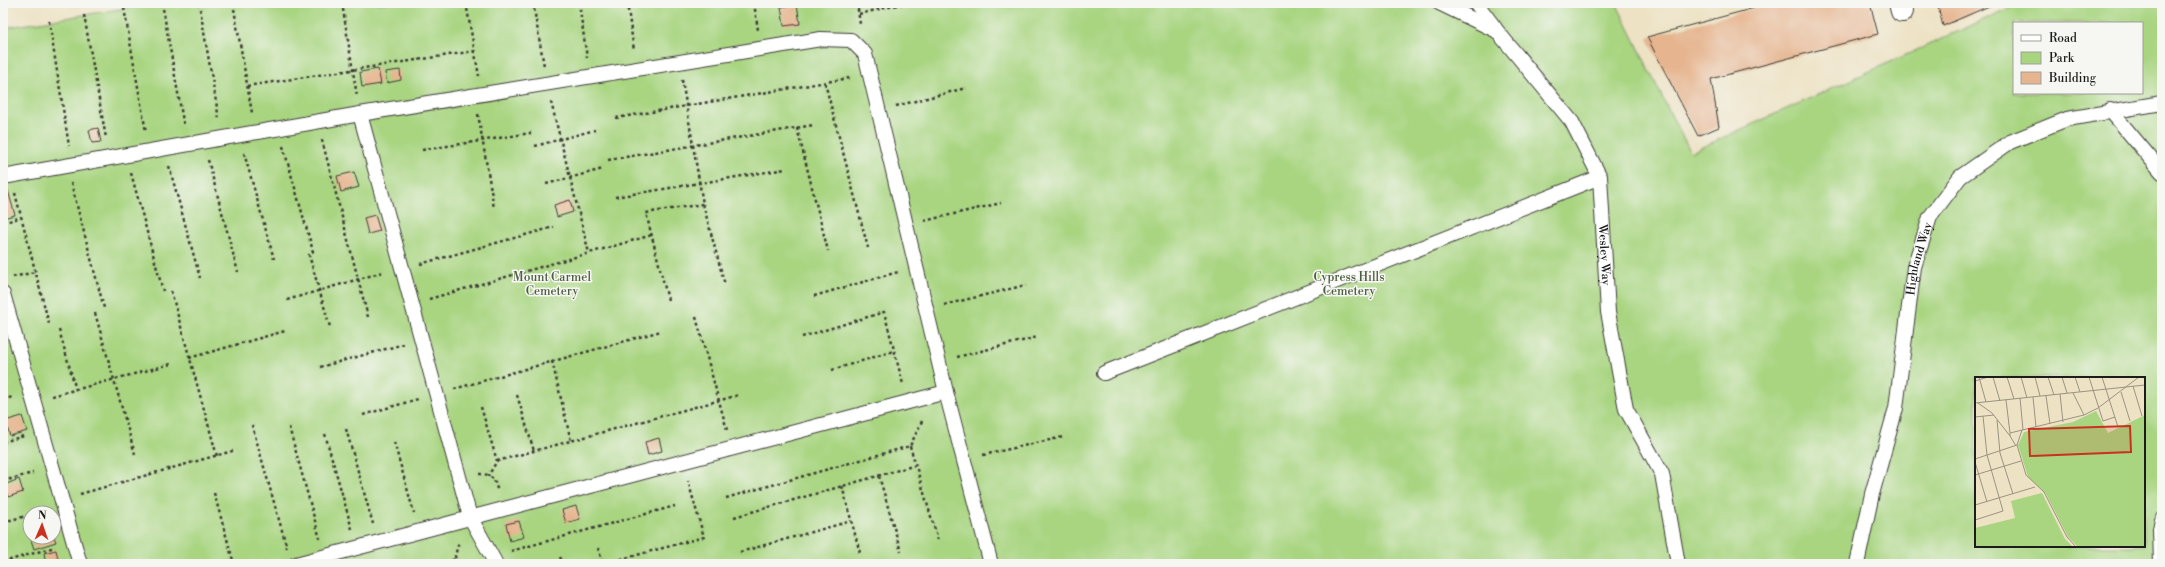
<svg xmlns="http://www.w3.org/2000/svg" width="2165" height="567" font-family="'Libre Bodoni',serif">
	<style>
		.green { fill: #a9d581; stroke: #62784e; fill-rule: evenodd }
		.building { fill: #e6b590 }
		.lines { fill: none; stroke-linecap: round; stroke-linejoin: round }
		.lane-casing { stroke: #3b3a35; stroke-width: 16 }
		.street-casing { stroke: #3b3a35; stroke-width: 24 }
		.path { stroke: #3b3a35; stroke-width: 2.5; stroke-dasharray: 3 3; stroke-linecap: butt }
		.lane { stroke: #fff; stroke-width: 14 }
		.street { stroke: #fff; stroke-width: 22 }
		.labels { text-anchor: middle; stroke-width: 3; stroke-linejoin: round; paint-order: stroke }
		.street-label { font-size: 12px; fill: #1c1c1c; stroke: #f6f6f2 }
		.park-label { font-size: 12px; fill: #4d5d3f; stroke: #f6f6f2 }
		.inset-road { fill: none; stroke: #999381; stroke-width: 1 }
		.view { fill: #c8321e; fill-opacity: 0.15; stroke: #c8321e; stroke-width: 2 }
		.inset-edge { fill: none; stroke: #1c1c1c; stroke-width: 2 }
	</style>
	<rect width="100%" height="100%" fill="#f6f6f2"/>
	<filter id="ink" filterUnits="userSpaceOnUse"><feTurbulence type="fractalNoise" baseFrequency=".025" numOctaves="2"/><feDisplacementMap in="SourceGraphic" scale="8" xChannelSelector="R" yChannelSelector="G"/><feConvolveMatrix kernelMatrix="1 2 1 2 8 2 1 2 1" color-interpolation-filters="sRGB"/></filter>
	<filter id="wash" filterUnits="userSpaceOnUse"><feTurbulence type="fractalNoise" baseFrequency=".012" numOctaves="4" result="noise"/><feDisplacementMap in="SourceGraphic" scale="16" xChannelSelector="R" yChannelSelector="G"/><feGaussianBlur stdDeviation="0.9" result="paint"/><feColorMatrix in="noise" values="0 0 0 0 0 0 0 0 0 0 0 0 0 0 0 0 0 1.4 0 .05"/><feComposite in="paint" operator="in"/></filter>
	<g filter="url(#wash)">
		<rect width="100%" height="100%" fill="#ede2c4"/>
		<!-- green -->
		<path class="green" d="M 157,3 L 1616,3 C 1642,52 1663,103 1691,152 L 2021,3 L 2162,3 L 2162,564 L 3,564 L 3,28 ZM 2014,23 L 2142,23 L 2142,93 L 2014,93 ZM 1976,378 L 2144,378 L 2144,546 L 1976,546 ZM 30,513 L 54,513 L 54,537 L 30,537 Z"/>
		<g id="blocks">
			<!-- building -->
			<path class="building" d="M 1773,3 L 1870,3 L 1878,34 L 1711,79 L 1719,127 L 1698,136 L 1647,37 Z
				M 1937,3 L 1996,3 L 1943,26 Z
				M 797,4 L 800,24 L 784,26 L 781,7 Z
				M 378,69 L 381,84 L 362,87 L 360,72 Z
				M 400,70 L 401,80 L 387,83 L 385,72 Z
				M 98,128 L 101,142 L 92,143 L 89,130 Z
				M 354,172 L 359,187 L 341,192 L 337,176 Z
				M 7,187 L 15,215 L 3,218 L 3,188 Z
				M 570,200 L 573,212 L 557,217 L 554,205 Z
				M 375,215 L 380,231 L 368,234 L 364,218 Z
				M 22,416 L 27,431 L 10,436 L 5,421 Z
				M 659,438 L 662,451 L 648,455 L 645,442 Z
				M 19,479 L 23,492 L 8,497 L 4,485 Z
				M 576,506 L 580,519 L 566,523 L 562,510 Z
				M 519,521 L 524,537 L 510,541 L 506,524 Z
				M 30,537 L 54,537 L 56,542 L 34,549 Z
				M 56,550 L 59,563 L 46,564 L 44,553 Z"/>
		</g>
	</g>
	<g filter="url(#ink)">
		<use href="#blocks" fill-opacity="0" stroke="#3b3a35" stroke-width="1"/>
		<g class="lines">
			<!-- lane casing -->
			<g class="lane-casing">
				<g id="lane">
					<path id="s1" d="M 1439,3 L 1497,31 L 1572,122 L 1600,177 L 1608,312 L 1626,409 L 1662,474 L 1678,564"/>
					<path d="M 1476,3 L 1495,28"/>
					<path d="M 2110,110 L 2162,172"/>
					<path d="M 360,114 L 470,517 L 496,564"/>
					<path d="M 3,177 L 360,114 L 821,39 L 851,40 L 865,54 L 946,392 L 991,564"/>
					<path d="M 3,294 L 80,564"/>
					<path d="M 1104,373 L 1600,177"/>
					<path d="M 296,564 L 946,392"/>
					<path id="s2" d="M 1857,564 L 1872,494 L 1896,408 L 1914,267 L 1930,217 L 1960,177 L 2010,142 L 2067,119 L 2162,103"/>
					<path d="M 2161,564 L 2160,529 L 2162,520"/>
				</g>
			</g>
			<!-- street casing -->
			<g class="street-casing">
				<path id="street" d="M 1900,3 L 1902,11"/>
			</g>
			<!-- path -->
			<path class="path" d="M 162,3 L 184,127
				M 199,3 L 219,119
				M 233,3 L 252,113
				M 342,3 L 357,96
				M 466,3 L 479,76
				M 533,3 L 544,66
				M 579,3 L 587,58
				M 627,3 L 634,50
				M 754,3 L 758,30
				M 857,3 L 860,24
				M 124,8 L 146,132
				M 859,14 L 906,3
				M 84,15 L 106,138
				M 49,21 L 69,146
				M 682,80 L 703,204 L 725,285
				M 825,83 L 868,248
				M 247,86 L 475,51
				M 551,102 L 589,253
				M 896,106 L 966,88
				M 478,114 L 494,208
				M 616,118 L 850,78
				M 797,128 L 828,251
				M 322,140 L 368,317
				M 283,146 L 313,251 L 309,255 L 330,327
				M 535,146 L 595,130
				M 422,150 L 531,133
				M 244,153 L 274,259
				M 208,160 L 238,272
				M 608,160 L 813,125
				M 169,166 L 200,278
				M 131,173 L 163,291
				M 71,183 L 104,308
				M 546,184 L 603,169
				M 15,193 L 49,324
				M 615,197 L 785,169
				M 924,221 L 1001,203
				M 3,223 L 21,217
				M 420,264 L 554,227
				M 13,277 L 35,272
				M 171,291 L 217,456
				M 814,296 L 898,272
				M 429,299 L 652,235
				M 287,300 L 383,272
				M 668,300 L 646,213 L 703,204
				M 944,305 L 1026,285
				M 95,313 L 135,454
				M 696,317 L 727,430
				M 59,330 L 76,390
				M 802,337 L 884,312 L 903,384
				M 957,357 L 1038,337
				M 189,358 L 285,331
				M 552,361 L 571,441
				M 320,367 L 404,344
				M 832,370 L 894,351
				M 454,389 L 661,331
				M 517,395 L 534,451
				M 52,396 L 171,364
				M 3,400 L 12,397
				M 481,407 L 497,461 L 488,476
				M 363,415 L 418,399
				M 252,425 L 287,548
				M 289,427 L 320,539
				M 346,429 L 373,524
				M 325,434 L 352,529
				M 3,442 L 24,436
				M 394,442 L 414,513
				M 910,446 L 938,540
				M 983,455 L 1063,437
				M 497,461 L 739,395
				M 479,474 L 485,474 L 494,479 L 498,492
				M 879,476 L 901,552
				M 3,481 L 33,473
				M 842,486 L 860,553
				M 214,493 L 234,564
				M 80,494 L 236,450
				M 726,498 L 910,446 L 923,419
				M 37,513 L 44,511
				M 734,517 L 916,465
				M 3,522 L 30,515
				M 598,548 L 603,564
				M 511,551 L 675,506
				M 740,552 L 851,521
				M 560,557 L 563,564
				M 3,562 L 55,547
				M 440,564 L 456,559
				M 457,564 L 455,556 L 459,541
				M 603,564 L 704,537 L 688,481"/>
			<!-- lane -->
			<use href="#lane" class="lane"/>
			<!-- street -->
			<use href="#street" class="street"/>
		</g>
	</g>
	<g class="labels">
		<!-- street labels -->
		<g class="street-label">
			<text dy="4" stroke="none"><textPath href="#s1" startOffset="322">Wesley Way</textPath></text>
			<text dy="4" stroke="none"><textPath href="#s2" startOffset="312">Highland Way</textPath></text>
		</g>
		<!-- park labels -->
		<g class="park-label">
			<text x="552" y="281">Mount Carmel<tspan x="552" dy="14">Cemetery</tspan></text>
			<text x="1349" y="281">Cypress Hills<tspan x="1349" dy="14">Cemetery</tspan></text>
		</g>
	</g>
	<!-- overview -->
	<g transform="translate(1975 377)">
		<rect width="170" height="170" fill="#ede2c4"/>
		<path d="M 121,34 L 133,56 L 170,38 L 170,170 L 103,170 L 93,160 L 71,117 L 53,100 L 43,68 L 49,55 L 98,45 ZM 67,116 L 90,162 L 98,170 L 0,170 L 0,151 L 40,141 L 36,124 Z" fill="#a9d581"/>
		<path class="inset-road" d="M 4,0 L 11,25M 18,0 L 25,24M 32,0 L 39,22M 46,0 L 52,21M 60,0 L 65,19M 73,0 L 79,18M 87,0 L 92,16M 100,0 L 105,15M 114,0 L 128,44 L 140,40M 127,0 L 143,50M 0,4 L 13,0M 158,9 L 167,39M 146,15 L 155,44M 98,16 L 109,38M 85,17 L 88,45M 71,19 L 75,47M 58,20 L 61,50M 45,21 L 48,53M 31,23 L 35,56M 0,26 L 170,8M 3,26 L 17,36 L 35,59M 0,40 L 19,38M 22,43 L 25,76 L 38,117M 42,68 L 51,98 L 69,115 L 92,160 L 101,170M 41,69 L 35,59 L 35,56 L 109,38 L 123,31 L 164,0M 0,82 L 42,68 L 47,53M 0,85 L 12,125M 0,98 L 46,84M 0,128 L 60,110M 0,143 L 28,134 L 12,78 L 8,39"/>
		<path class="view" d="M 155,49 L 156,75 L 55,79 L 54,52 Z"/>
		<rect width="170" height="170" class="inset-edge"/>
	</g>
	<!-- margin -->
	<rect width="2165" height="567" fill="none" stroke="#f6f6f2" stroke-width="16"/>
	<!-- legend -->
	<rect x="2013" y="22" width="130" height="72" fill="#f6f6f2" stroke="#9f9f9c"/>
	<rect x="2021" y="35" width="20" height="6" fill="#ffffff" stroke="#9f9f9c"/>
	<text x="2049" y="42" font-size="12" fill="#1c1c1c">Road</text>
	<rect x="2021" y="52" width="20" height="12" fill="#a9d581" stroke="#9f9f9c"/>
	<text x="2049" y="62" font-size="12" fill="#1c1c1c">Park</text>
	<rect x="2021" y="72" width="20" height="12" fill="#e6b590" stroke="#9f9f9c"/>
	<text x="2049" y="82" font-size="12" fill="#1c1c1c">Building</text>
	<!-- north arrow -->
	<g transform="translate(42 525) rotate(2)"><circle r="19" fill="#f6f6f2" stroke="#9f9f9c"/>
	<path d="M0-3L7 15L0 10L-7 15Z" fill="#c8321e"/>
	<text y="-6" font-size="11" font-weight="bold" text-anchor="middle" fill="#1c1c1c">N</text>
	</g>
</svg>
